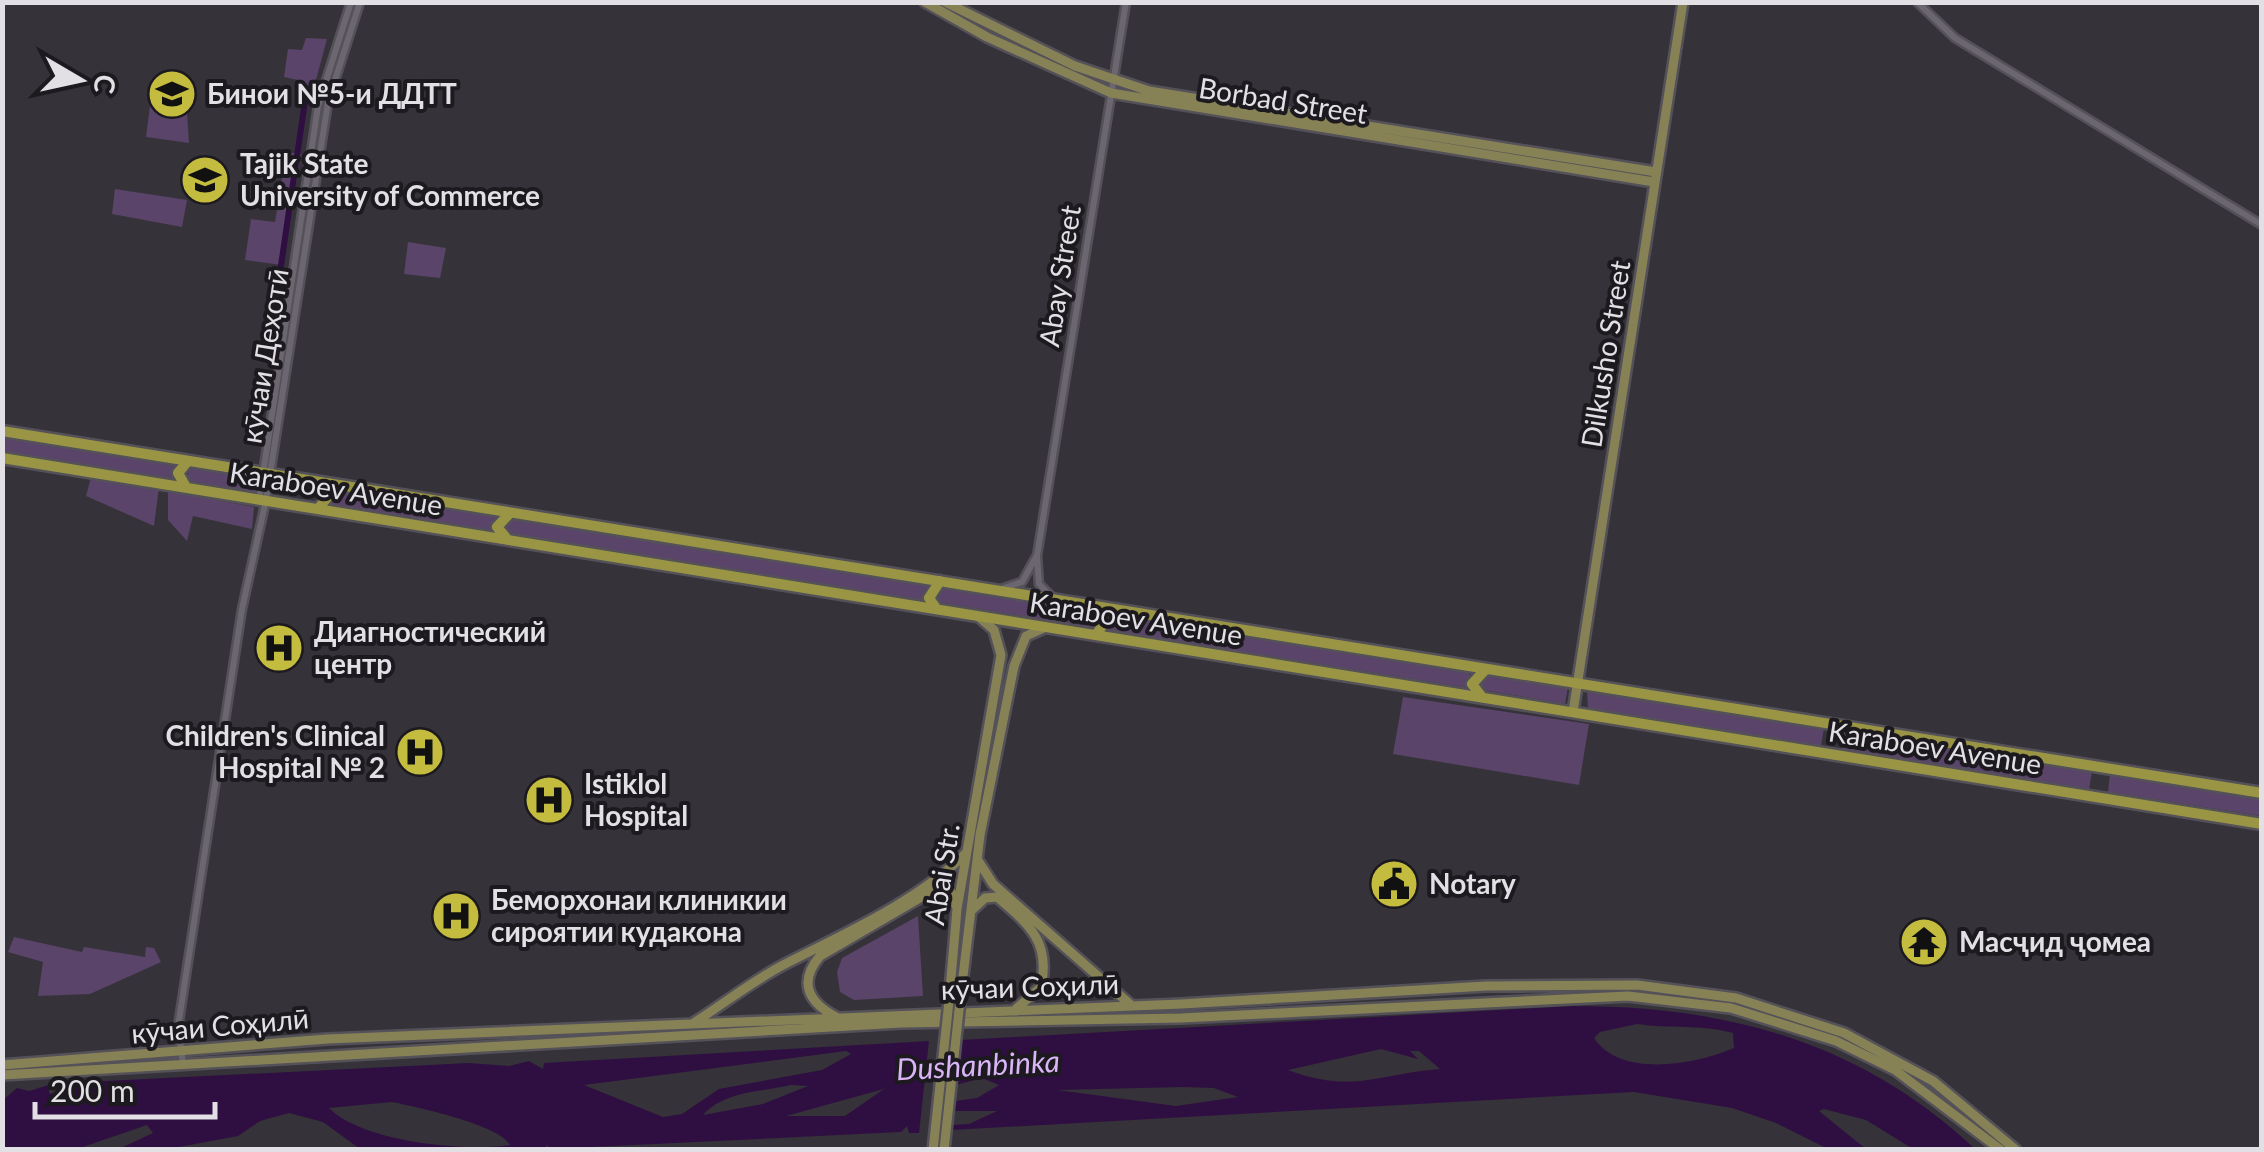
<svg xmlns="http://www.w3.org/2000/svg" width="2264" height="1152" font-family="Lato,sans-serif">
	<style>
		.green { fill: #5a4469 }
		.water { fill: #2f0f42; fill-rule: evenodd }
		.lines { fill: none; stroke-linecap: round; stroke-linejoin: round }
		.canal { stroke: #2f0f42; stroke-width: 6 }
		.minor-casing { stroke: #545158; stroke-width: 11 }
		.major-casing { stroke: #545158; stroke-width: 14 }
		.highway-casing { stroke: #545158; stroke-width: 15 }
		.minor { stroke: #6b666f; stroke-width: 6 }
		.major { stroke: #878256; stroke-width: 9 }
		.highway { stroke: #999545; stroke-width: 10 }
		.major-bridge-casing { stroke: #545158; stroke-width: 14; stroke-linecap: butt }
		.major-bridge { stroke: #878256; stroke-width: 9 }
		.labels { text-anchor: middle; stroke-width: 8; stroke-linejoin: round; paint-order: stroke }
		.poi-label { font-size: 28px; font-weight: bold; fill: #e2e0e5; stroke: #1c1a1e; text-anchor: start }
		.street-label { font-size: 28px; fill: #e2e0e5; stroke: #1c1a1e }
		.water-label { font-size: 30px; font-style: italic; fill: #d9b4f6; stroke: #1c1a1e }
	</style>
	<rect width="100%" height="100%" fill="#363239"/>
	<!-- green -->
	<path class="green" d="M 306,38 L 327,39 L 313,91 L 301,90 L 302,81 L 284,77 L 288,49 L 302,50 Z
		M 150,106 L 187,113 L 189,143 L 146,137 Z
		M 286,152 L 301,154 L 282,265 L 245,260 L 251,219 L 275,222 Z
		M 115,189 L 187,200 L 182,227 L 112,214 Z
		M 408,242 L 446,248 L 440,278 L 404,274 Z
		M 2,437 L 177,465 L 174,480 L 3,453 Z
		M 189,467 L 257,477 L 255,493 L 187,482 Z
		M 91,477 L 159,487 L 154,526 L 86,496 Z
		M 331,489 L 496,516 L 494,532 L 329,505 Z
		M 168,491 L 254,507 L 252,529 L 193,516 L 187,541 L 168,520 Z
		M 511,518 L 929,585 L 926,601 L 510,534 L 503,524 Z
		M 941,587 L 1097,612 L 1100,622 L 1096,628 L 937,602 L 935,593 Z
		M 1109,614 L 1470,673 L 1468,688 L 1107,630 Z
		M 1484,674 L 1568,687 L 1565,704 L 1483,690 L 1479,682 Z
		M 1587,691 L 1824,728 L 1821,746 L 1588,709 Z
		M 1403,697 L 1589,724 L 1579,785 L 1393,754 Z
		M 1844,732 L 2092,771 L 2089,790 L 1842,751 Z
		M 2110,773 L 2261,797 L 2261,816 L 2108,792 Z
		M 918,916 L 923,996 L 854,1000 L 840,992 L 837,972 L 842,958 Z
		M 14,937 L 82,952 L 84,947 L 145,957 L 146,947 L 154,948 L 161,962 L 90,994 L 38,996 L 43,962 L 8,952 Z"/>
	<!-- water -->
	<path class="water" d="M 1573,1006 C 1727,1006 1861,1042 1975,1149 L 1913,1149 L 1866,1120 L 1824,1109 L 1819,1111 L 1866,1149 L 1828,1149 L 1776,1123 L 1732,1108 L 1634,1092 L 951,1130 L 952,1125 L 969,1124 L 997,1111 L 954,1111 L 955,1101 L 977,1098 L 999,1085 L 982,1078 L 956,1085 L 961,1040 ZM 1637,1024 C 1670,1029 1700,1024 1733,1033 L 1734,1048 C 1697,1064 1621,1079 1594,1038 L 1600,1032 ZM 1381,1049 L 1418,1059 L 1410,1051 L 1419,1051 L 1440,1069 C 1377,1074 1353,1094 1288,1070 ZM 1183,1087 L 1214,1088 L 1238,1097 L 1176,1106 L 1057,1090 Z
		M 929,1041 L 919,1133 L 909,1133 L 907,1126 L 901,1132 L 550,1149 L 547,1145 L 545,1149 L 360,1149 L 323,1122 L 289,1113 L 260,1121 L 238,1136 L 168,1149 L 119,1149 L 153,1133 L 147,1125 L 80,1148 L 86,1149 L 3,1149 L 3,1100 L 17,1088 L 29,1091 L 49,1085 L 49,1093 L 54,1094 L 66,1085 L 85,1082 L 469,1063 L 509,1066 L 529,1061 L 543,1069 L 544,1063 ZM 846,1051 L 851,1054 L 822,1070 L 719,1089 L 682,1114 L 663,1117 L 584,1085 ZM 791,1085 L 808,1086 L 763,1104 L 703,1115 C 725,1091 761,1092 791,1085 ZM 884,1089 L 845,1116 L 786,1116 ZM 392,1102 C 417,1107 500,1125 510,1145 C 465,1152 362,1142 329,1108 Z"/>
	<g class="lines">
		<!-- canal -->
		<path class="canal" d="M 271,334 L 305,101"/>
		<!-- minor casing -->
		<g class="minor-casing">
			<path id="minor" d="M 1917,2 L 1955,38 L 2262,225
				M 259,501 L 318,106 L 351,2
				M 1004,588 L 1022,582 L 1036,557
				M 1053,598 L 1039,584 L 1037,556 L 1126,2
				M 183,1064 L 178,1027 L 242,609 L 266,500 L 328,102 L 360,2"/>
		</g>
		<!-- major casing -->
		<g class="major-casing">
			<path id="major" d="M 925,2 L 987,37 L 1111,93 L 1654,182
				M 945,2 L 1075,66 L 1149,91 L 1656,172
				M 1573,712 L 1683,2
				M 979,862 L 993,884 L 1132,1006
				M 971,911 L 985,898 L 997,897 C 1029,924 1051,942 1041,987 L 1016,1009
				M 949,1001 L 957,909 L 1001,655 L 994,630 L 979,617
				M 960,1001 L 980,835 L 1014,666 L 1026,636 L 1044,628
				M 836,1017 C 808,1002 798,982 820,956 L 935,889 L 951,892 L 956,906
				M 695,1022 C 725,1003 755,979 787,963 C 846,933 918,901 965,854
				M 2,1065 L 327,1039 L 1181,1004 L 1486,986 L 1637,985 L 1736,998 L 1844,1033 L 1933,1081 L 2016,1150
				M 2,1075 L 901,1023 L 1181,1018 L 1628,996 L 1731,1008 L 1836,1041 L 1895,1070 L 2001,1150"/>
		</g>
		<!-- highway casing -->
		<g class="highway-casing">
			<path id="highway" d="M 2,431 L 2262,793
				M 2,458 L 2262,824
				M 319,482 L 329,495 L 319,508
				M 186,487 L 178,473 L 188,461
				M 508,540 L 497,527 L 510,513
				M 936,608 L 929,598 L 940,581
				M 1096,635 L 1106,620 L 1099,607
				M 1482,697 L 1472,684 L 1486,669"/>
		</g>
		<!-- minor -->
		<use href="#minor" class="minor"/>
		<!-- major -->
		<use href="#major" class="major"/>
		<!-- highway -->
		<use href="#highway" class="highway"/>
		<!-- major-bridge casing -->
		<g class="major-bridge-casing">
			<path id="major-bridge" d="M 933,1150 L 949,1001
				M 944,1150 L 960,1001"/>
		</g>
		<!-- major-bridge -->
		<use href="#major-bridge" class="major-bridge"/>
	</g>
	<!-- icons -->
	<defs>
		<g id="university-disc" transform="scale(2.5)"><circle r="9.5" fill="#c4bc3e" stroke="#1c1a1e"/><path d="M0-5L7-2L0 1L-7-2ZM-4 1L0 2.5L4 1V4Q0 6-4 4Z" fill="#111"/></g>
		<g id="hospital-disc" transform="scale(2.5)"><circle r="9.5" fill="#c4bc3e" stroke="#1c1a1e"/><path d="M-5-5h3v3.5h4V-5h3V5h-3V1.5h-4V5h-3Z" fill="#111"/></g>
		<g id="civic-disc" transform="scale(2.5)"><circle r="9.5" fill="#c4bc3e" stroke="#1c1a1e"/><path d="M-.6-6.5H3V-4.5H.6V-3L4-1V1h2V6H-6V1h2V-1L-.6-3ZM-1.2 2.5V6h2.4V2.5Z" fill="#111"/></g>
		<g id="temple-disc" transform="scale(2.5)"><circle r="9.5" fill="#c4bc3e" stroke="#1c1a1e"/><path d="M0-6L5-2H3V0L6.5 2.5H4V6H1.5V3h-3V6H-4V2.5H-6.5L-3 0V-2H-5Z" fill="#111"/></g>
	</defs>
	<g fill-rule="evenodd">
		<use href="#university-disc" x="172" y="94"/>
		<use href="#university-disc" x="205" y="180"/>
		<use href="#hospital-disc" x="279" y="648"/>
		<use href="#hospital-disc" x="420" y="752"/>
		<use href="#hospital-disc" x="549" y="800"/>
		<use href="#civic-disc" x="1394" y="884"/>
		<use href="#hospital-disc" x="456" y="916"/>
		<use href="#temple-disc" x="1924" y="942"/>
	</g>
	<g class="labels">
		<!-- poi labels -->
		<g class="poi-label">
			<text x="207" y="104">Бинои №5-и ДДТТ</text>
			<text x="240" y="174">Tajik State<tspan x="240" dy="32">University of Commerce</tspan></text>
			<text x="314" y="642">Диагностический<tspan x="314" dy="32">центр</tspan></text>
			<text x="385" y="746" text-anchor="end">Children's Clinical<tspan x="385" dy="32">Hospital № 2</tspan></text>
			<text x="584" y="794">Istiklol<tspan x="584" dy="32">Hospital</tspan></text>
			<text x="1429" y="894">Notary</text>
			<text x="491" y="910">Беморхонаи клиникии<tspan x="491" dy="32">сироятии кудакона</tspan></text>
			<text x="1959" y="952">Масҷид ҷомеа</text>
		</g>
		<!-- street labels -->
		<g class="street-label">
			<text transform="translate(1283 101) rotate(9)" y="10">Borbad Street</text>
			<text transform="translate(1060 276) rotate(-81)" y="10">Abay Street</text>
			<text transform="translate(1606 354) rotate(-81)" y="10">Dilkusho Street</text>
			<text transform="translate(265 356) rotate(-81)" y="10">кӯчаи Деҳотӣ</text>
			<text transform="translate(336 489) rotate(9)" y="10">Karaboev Avenue</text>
			<text transform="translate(1136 619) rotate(9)" y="10">Karaboev Avenue</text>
			<text transform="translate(1935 748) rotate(9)" y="10">Karaboev Avenue</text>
			<text transform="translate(942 874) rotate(-81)" y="10">Abai Str.</text>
			<text transform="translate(1030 987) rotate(-2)" y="10">кӯчаи Соҳилӣ</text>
			<text transform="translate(220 1026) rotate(-5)" y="10">кӯчаи Соҳилӣ</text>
		</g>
		<!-- water labels -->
		<g class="water-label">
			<text transform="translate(978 1066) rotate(-3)" y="10">Dushanbinka</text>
		</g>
	</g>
	<!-- border -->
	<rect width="2264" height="1152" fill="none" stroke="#e2e0e5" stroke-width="10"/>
	<!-- north arrow -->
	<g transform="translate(80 80) rotate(99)" stroke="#1c1a1e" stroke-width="8" paint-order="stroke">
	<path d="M0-8L18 38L0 25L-18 38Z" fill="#e2e0e5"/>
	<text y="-15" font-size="28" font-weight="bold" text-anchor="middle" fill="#e2e0e5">С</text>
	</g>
	<!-- scale -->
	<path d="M35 1102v15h180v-15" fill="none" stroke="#e2e0e5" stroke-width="5"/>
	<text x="50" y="1102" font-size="30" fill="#e2e0e5" stroke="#1c1a1e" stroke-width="8" paint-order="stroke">200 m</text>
</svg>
